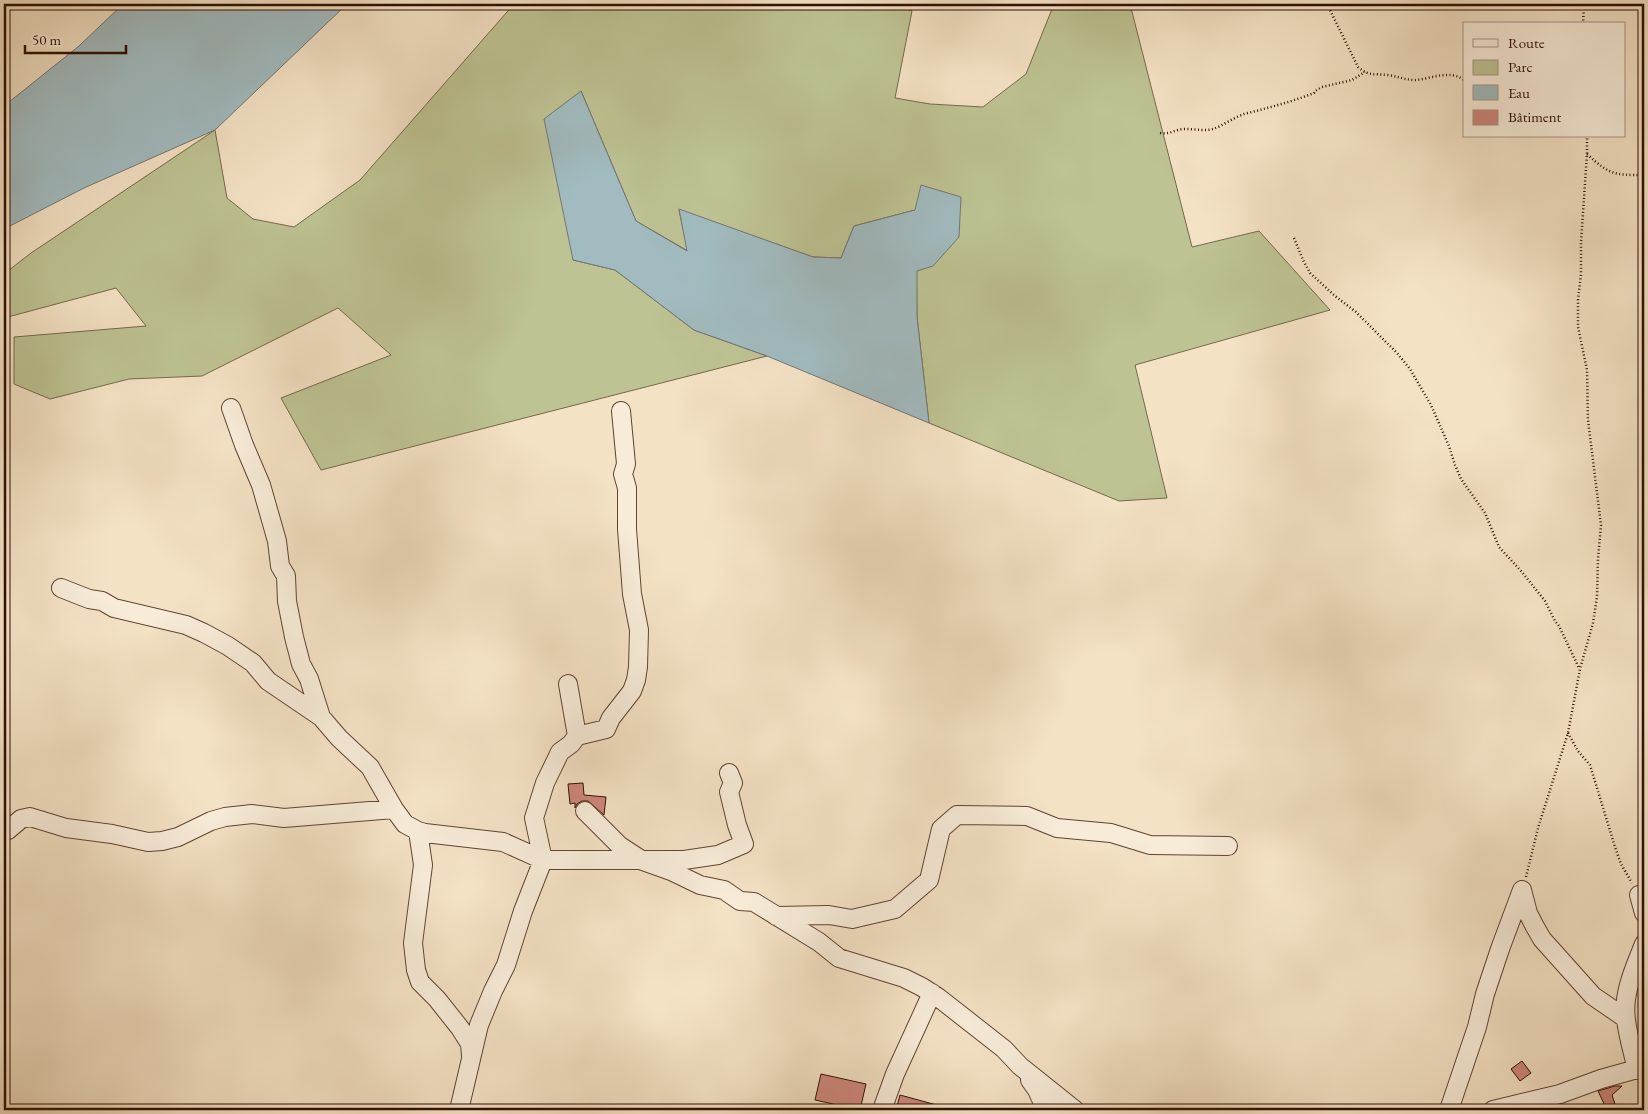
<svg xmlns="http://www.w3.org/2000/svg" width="1648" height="1114" font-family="'EB Garamond',serif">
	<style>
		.green { fill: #bec393; stroke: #76694a }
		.water { fill: #a1bbc0; stroke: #737674 }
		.building { fill: #ce877d; stroke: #2e0f01 }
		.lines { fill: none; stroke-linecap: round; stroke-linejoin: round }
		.minor-casing { stroke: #604432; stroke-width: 20 }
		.path { stroke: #2e0f01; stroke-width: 2.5; stroke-dasharray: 1 2.5; stroke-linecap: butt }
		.minor { stroke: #f8ecd9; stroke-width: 18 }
	</style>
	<rect width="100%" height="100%" fill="#f4e2c5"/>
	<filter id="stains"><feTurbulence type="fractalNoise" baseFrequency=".004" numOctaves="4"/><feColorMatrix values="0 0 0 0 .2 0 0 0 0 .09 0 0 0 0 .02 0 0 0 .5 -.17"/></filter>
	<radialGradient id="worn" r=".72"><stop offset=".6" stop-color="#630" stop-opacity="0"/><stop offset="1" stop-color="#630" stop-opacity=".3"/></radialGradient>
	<!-- green -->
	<path class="green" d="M 514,4 L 897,4 L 912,11 L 895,98 L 930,104 L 983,107 L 1026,74 L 1054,4 L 1130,4 L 1192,247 L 1259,231 L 1330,310 L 1135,365 L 1167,498 L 1119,501 L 929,423 L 917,317 L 915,210 L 854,226 L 841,258 L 813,257 L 679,210 L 688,251 L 636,221 L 581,91 L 573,260 L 615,270 L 694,330 L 767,356 L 321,470 L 281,398 L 391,355 L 338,308 L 202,376 L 129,379 L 50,399 L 14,384 L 14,337 L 146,326 L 116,288 L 4,318 L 4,274 L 31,253 L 215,130 L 227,198 L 253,219 L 294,227 L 360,180 Z"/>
	<!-- water -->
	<path class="water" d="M 123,4 L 347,4 L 215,130 L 84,188 L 4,229 L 4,106 L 79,46 Z
		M 581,91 L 636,221 L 687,251 L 679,209 L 813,257 L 841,258 L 854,226 L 915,210 L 921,185 L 961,197 L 959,237 L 933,266 L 917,271 L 917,317 L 929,423 L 767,356 L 694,330 L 615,270 L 573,260 L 544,119 Z"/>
	<!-- building -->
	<path class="building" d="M 583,783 L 584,795 L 606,797 L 604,815 L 588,801 L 582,801 L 577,804 L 575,808 L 575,803 L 570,804 L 568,784 Z
		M 1522,1061 L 1531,1073 L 1520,1081 L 1511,1069 Z
		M 821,1074 L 866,1084 L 860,1110 L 815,1100 Z
		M 1615,1086 L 1622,1086 L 1612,1095 L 1617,1110 L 1607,1110 L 1598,1091 Z
		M 900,1095 L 944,1107 L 944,1110 L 896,1110 Z"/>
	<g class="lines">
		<!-- minor casing -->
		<g class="minor-casing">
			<path id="minor" d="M 231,408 L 244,445 L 261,485 L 277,541 L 280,566 L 286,576 L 287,601 L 294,637 L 301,664 L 309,679 L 321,717 L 339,738 L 370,767 L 394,809 L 405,824 L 418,831 L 425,833 L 503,842 L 543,860 L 684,860 L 718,855 L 744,844 L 737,825 L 729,792 L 733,783 L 729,773
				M 61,588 L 89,599 L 102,601 L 114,608 L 186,625 L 204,633 L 228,646 L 253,663 L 268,681 L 321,717
				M 577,736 L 606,729 L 611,718 L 632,691 L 636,680 L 638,667 L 639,630 L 632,594 L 627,529 L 627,488 L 623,474 L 626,464 L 621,411
				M 585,811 L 620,846 L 643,861 L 671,871 L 700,885 L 724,890 L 740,901 L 754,902 L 819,942 L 839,958 L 904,978 L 922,987 L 939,998 L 1004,1049 L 1020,1066 L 1075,1110
				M 4,831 L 8,830 L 21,819 L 30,817 L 66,828 L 112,834 L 148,842 L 162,841 L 178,837 L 211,821 L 225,817 L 252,814 L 284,818 L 394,809
				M 418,831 L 423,865 L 413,943 L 416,970 L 420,982 L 437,999 L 460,1028 L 470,1044 L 471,1056
				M 1522,890 L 1528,913 L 1534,925 L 1542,939 L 1593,996 L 1625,1018
				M 1639,895 L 1644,913
				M 776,916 L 829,915 L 852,919 L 895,909 L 929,880 L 941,829 L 957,815 L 1027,816 L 1057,828 L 1111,833 L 1150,845 L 1228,846
				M 1637,1070 C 1633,1053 1628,1036 1626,1020 C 1622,994 1635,967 1644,944
				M 1030,1080 L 1037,1090 L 1046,1110
				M 459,1110 L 479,1025 L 493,991 L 506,965 L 523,911 L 543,860 L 534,818 L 545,783 L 560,752 L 571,744 L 577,736 L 568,684
				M 882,1110 L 895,1074 L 932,993
				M 1449,1110 L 1477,1027 L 1485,994 L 1500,949 L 1522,890
				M 1493,1110 L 1560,1094 L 1601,1079 L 1644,1067"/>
		</g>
		<!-- path -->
		<path class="path" d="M 1327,4 L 1358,67 C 1370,77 1373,73 1387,75 C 1397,76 1405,80 1415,80 C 1431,79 1449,69 1464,80
			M 764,5 L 764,4
			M 1583,24 L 1584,4
			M 1160,133 C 1168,134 1171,132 1178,130 C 1188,127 1201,132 1213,129 C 1222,126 1233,118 1244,114 C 1268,108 1291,102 1314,93 L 1315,91 L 1322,87 L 1352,80 L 1365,72
			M 1587,154 C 1610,175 1614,175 1644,175
			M 1294,238 L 1303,260 L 1310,273 L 1335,296 L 1356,312 L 1397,353 L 1410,369 L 1431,405 L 1449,446 L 1455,465 L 1461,479 L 1485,513 L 1499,547 L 1522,572 L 1545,601 L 1555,621 L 1559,626 L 1579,668
			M 1568,733 L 1578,751 L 1590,765 L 1615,847 L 1621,864 L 1632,883
			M 1526,877 L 1538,828 L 1568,733 L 1580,669 L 1593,623 L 1597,597 L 1598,559 L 1601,525 L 1588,420 L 1587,370 L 1578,327 L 1578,300 L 1581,274 L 1581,242 L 1587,154 L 1587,136"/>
		<!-- minor -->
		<use href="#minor" class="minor"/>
	</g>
	<!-- margin -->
	<rect width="1648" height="1114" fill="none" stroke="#f4e2c5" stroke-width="20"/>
	<rect x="5" y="5" width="1638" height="1104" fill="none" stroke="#2e0f01" stroke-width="2.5"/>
	<rect x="10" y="10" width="1628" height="1094" fill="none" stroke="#2e0f01"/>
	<!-- legend -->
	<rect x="1463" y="22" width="162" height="115" fill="#f8ecd9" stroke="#a79483"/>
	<rect x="1473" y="39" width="25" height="8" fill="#f8ecd9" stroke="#a79483"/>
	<text x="1508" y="48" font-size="15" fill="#2e0f01">Route</text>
	<rect x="1473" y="60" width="25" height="15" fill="#bec393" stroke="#a79483"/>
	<text x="1508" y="72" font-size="15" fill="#2e0f01">Parc</text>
	<rect x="1473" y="85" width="25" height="15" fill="#a1bbc0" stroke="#a79483"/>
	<text x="1508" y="98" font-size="15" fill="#2e0f01">Eau</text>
	<rect x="1473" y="110" width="25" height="15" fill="#ce877d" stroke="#a79483"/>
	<text x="1508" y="122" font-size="15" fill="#2e0f01">Bâtiment</text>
	<!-- scale -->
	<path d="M25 45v8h101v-8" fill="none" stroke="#2e0f01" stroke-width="2.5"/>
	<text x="32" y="45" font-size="15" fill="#2e0f01" stroke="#f8ecd9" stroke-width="4" paint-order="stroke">50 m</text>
	<rect width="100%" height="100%" filter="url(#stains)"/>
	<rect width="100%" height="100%" fill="url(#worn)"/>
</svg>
